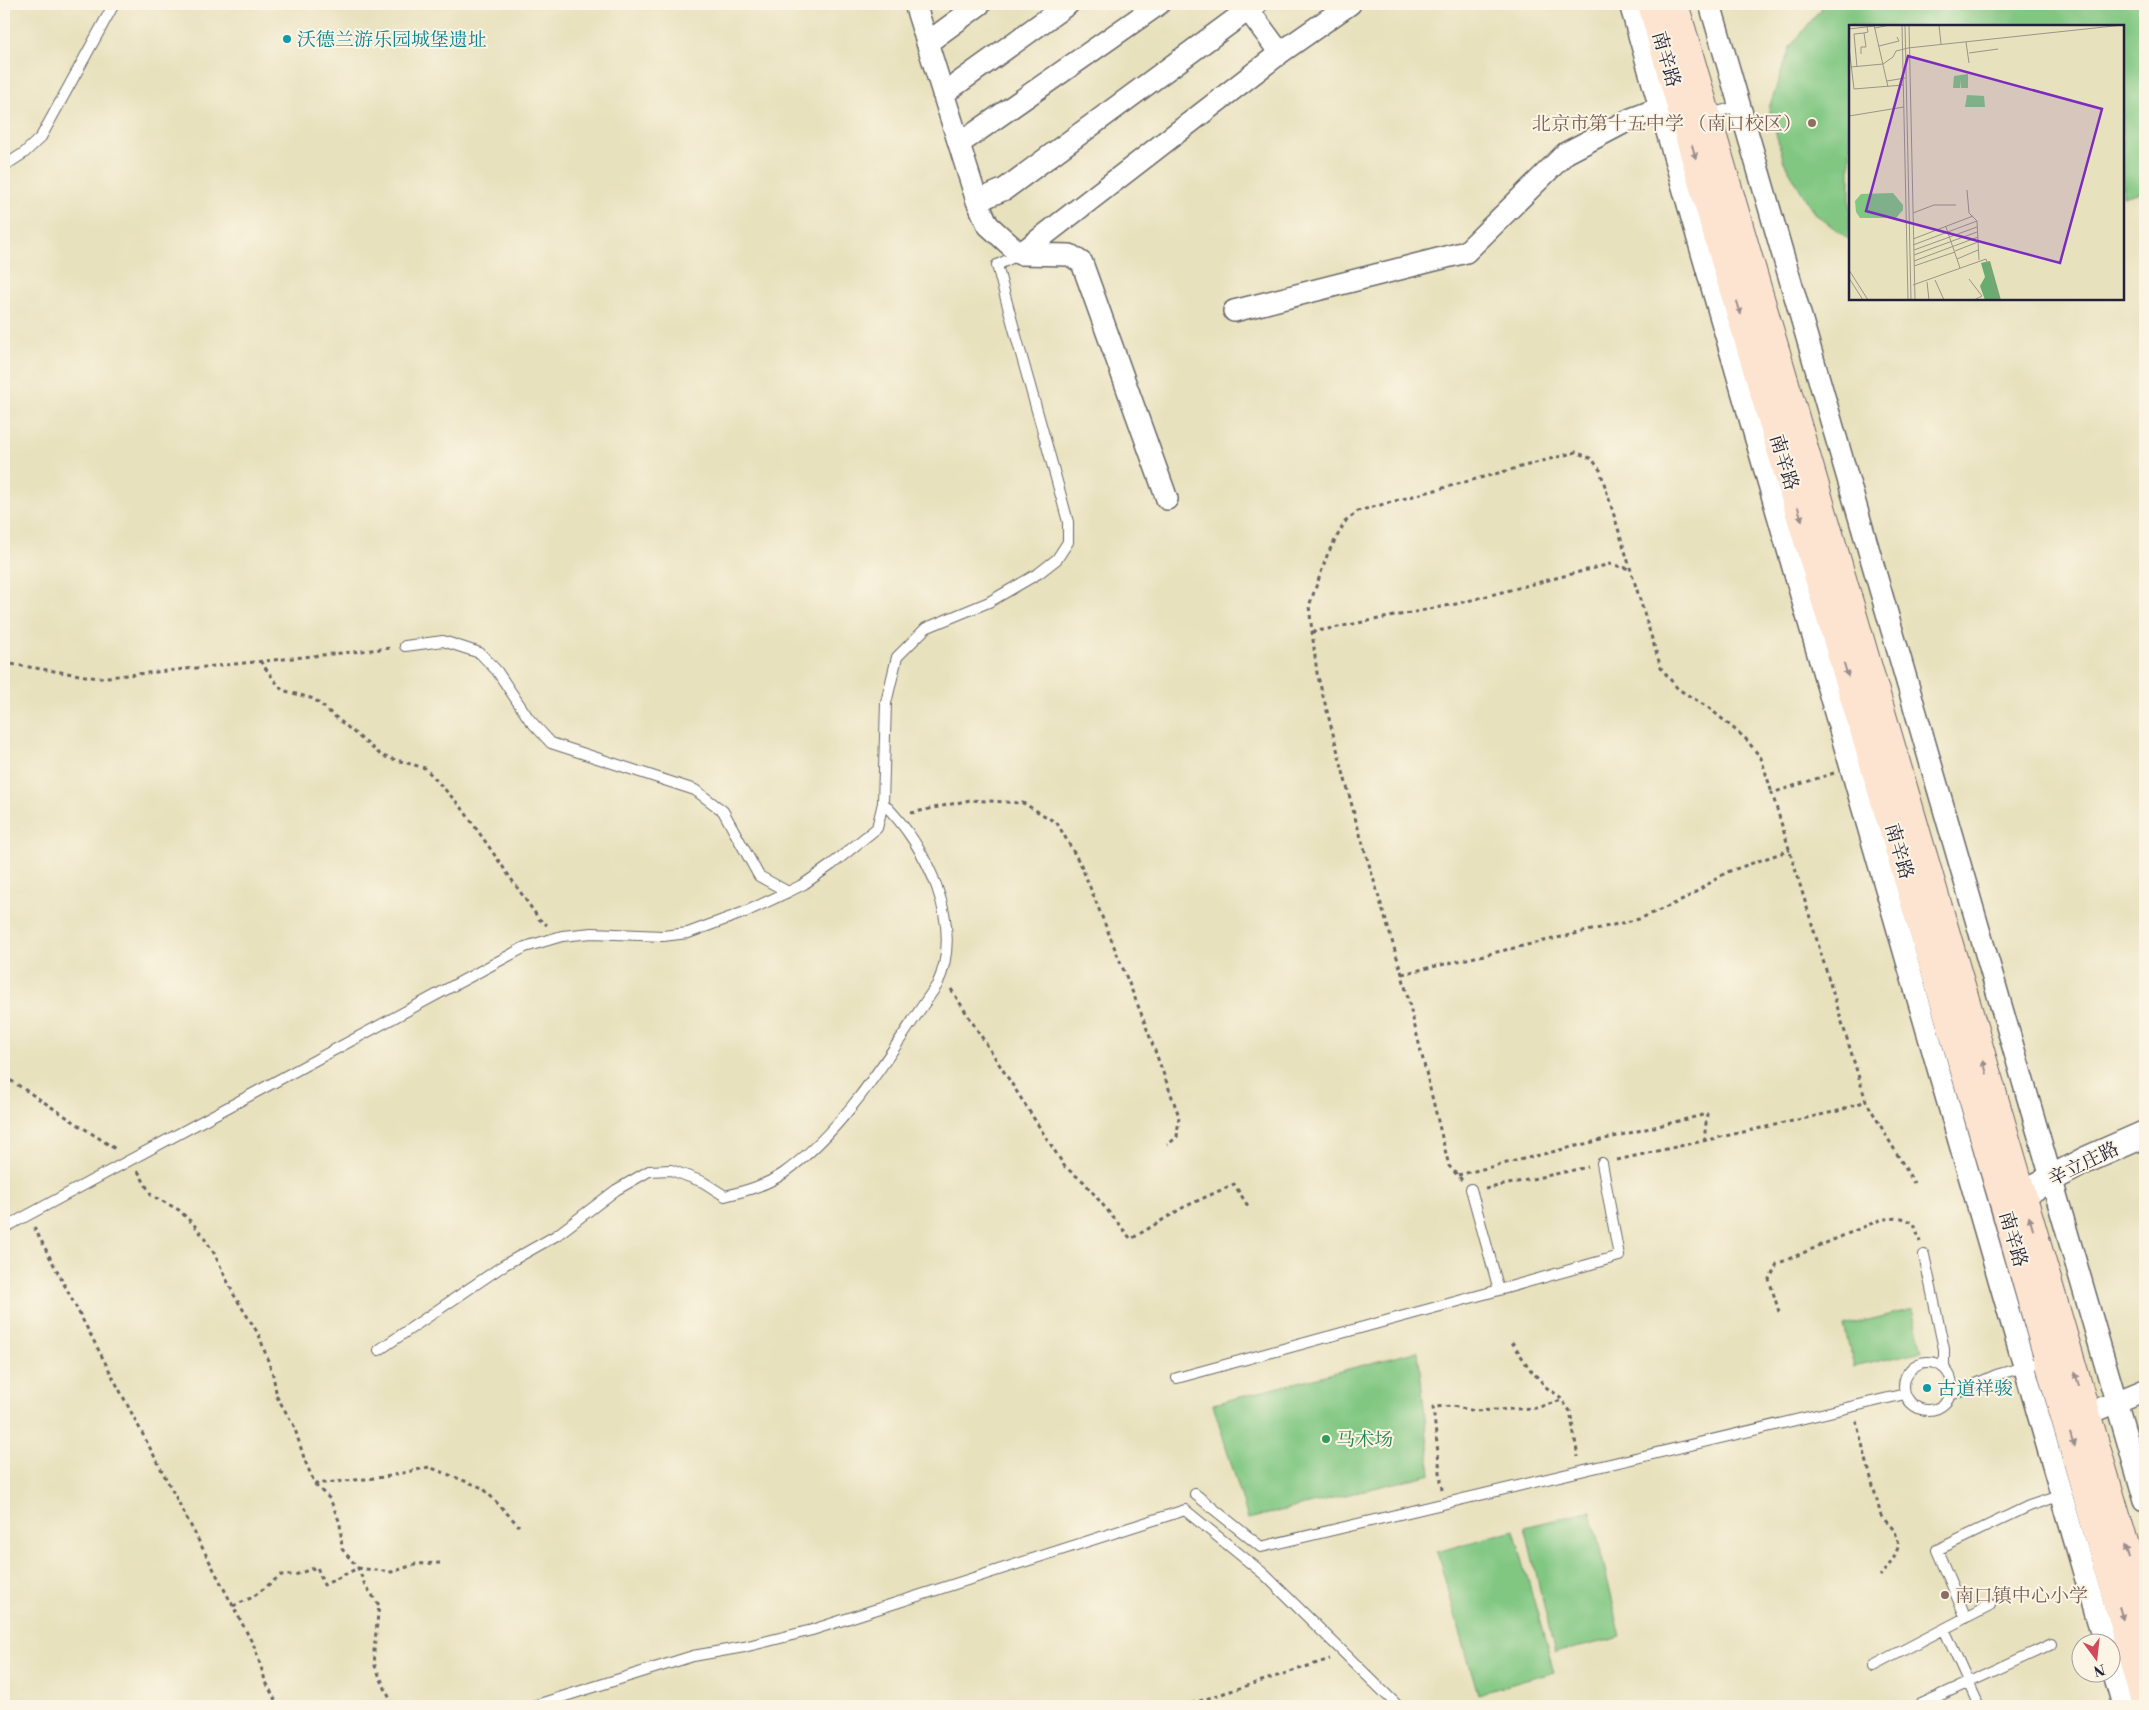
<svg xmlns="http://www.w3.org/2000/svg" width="2149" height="1710" font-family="'Libre Bodoni','Noto Serif SC',serif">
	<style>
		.green { fill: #81c782; stroke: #52745e }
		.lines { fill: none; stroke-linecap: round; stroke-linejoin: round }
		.service-casing { stroke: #676568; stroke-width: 12 }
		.minor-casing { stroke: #676568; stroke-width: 24 }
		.tertiary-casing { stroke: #676568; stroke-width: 29 }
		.secondary-casing { stroke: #676568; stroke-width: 30 }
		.path { stroke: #676568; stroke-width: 3; stroke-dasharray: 4 4; stroke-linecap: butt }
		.service { stroke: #fff; stroke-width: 10 }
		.minor { stroke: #fff; stroke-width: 21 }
		.tertiary { stroke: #fff; stroke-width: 26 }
		.secondary { stroke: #fde4d1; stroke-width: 28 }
		.oneway { fill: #9a8d8e }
		.culture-dot { fill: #0f9aa8; stroke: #fcf5e5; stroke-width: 2 }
		.education-dot { fill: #8d6e63; stroke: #fcf5e5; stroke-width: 2 }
		.leisure-dot { fill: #2e9e5b; stroke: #fcf5e5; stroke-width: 2 }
		.labels { text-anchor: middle; stroke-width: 4; stroke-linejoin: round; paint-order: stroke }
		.culture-label { font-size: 19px; fill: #0d838f; stroke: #fcf5e5; text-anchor: start }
		.street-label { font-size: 19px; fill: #22223b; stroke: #fcf5e5 }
		.education-label { font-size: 19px; fill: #785e54; stroke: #fcf5e5; text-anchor: end }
		.leisure-label { font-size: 19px; fill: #27864d; stroke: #fcf5e5; text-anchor: start }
		.inset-road { fill: none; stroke: #999589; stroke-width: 1 }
		.view { fill: #7b2cbf; fill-opacity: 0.15; stroke: #7b2cbf; stroke-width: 2.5 }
		.inset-edge { fill: none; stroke: #22223b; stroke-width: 2.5 }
	</style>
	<rect width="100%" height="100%" fill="#fcf5e5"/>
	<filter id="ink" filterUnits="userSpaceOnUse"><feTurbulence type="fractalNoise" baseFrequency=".02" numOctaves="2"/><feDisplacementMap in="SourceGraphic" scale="10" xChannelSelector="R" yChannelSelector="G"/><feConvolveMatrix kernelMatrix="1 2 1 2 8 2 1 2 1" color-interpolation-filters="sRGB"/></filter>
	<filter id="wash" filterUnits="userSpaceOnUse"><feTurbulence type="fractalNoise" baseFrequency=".0096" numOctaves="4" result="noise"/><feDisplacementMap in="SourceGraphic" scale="20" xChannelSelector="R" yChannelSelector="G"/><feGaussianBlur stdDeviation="1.12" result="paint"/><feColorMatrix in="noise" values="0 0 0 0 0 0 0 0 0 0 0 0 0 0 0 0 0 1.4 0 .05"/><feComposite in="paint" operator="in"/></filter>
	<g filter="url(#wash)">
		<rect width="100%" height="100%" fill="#e8e1bd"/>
		<!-- green -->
		<path class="green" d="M 1830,4 L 2145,4 L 2145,191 L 2123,197 L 2123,26 L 1850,26 L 1850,240 L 1814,213 L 1784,162 L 1769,108 L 1790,47 L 1824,5 Z
			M 1913,1309 L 1923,1351 L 1854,1367 L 1844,1326 Z
			M 1418,1351 L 1431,1474 L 1248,1519 L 1213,1404 Z
			M 1591,1511 L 1621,1637 L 1555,1653 L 1525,1527 Z
			M 1514,1530 L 1554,1672 L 1478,1694 L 1437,1552 Z"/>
	</g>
	<g filter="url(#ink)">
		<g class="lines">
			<!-- service casing -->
			<g class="service-casing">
				<path id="service" d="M 1706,115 L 1739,106
					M 4,166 L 24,153 L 41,137 L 114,4
					M 405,646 L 443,641 L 480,653 L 497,671 L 529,719 L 551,743 L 695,790 L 723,811 L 759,876 L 788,892
					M 4,1228 L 525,947 L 562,936 L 592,933 L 663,936 L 688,933 L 745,912 L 788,892 L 804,884 L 831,865 L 877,828 L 883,803 L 886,703 L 897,657 L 926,628 L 989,602 L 1039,573 L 1057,559 L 1068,542 L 1068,522 C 1045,436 1019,351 997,265 L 1020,254
					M 1924,1255 L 1944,1349 L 1944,1367
					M 1499,1290 L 1619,1256 L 1602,1163
					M 379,1350 L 504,1265 L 557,1235 L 616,1190 L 649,1171 L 671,1170 L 703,1182 L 725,1196 C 745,1191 767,1185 784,1173 C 849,1126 892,1049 937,985 C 965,925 927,846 883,803
					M1904 1386a24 24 0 1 1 48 0a24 24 0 1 1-48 0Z
					M 1177,1378 L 1499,1290 L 1471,1189
					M 1951,1395 L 1996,1375 L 2048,1360
					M 1195,1494 L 1261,1547 L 1905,1394
					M 1966,1618 L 1937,1550 L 2029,1506 L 2062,1495
					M 1944,1629 L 1979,1706
					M 1873,1666 L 1990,1605
					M 533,1706 L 693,1656 L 744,1647 L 812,1630 L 1185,1510 L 1264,1574 L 1398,1706
					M 1917,1706 L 2052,1644"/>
			</g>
			<!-- minor casing -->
			<g class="minor-casing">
				<path id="minor" d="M 915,4 L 977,201 L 988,225 L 1020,254 L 1070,255 L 1082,263 L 1167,499
					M 1244,4 L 1280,53
					M 1630,4 L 2104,1642
					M 1710,4 L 2145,1501
					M 927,43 L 980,4
					M 943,94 L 1068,4
					M 959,144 L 1159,4
					M 977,201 L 1005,189 L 1256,4
					M 1020,254 L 1280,53 L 1350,4
					M 1234,311 L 1466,252 L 1566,153 L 1631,119 L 1660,108
					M 2087,1414 L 2145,1390
					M 2112,1668 L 2123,1706"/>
			</g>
			<!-- tertiary casing -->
			<g class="tertiary-casing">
				<path id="tertiary" d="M 2022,1194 L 2086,1160 L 2145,1134"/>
			</g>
			<!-- secondary casing -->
			<g class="secondary-casing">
				<path id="secondary" d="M 1652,4 L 1714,223 L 2004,1203 L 2145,1698
					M 1674,4 L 2145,1615"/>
			</g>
			<!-- path -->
			<path class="path" d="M 1312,632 L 1456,604 L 1610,564 L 1630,569
				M 260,661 L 282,690 L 314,699 L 382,756 L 425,768 L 462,808 L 539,919 L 547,925
				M 4,663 L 98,678 L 391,648
				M 1834,773 L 1772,793 L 1866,1101 L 1914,1183
				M 911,813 L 970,800 L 1023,803 L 1057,823 L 1081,865 L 1141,1013 L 1179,1116 L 1177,1137 L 1167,1145
				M 1402,974 L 1639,919 L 1683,900 L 1727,872 L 1790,850
				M 951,989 L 1065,1167 L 1084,1182 L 1131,1239 L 1184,1207 L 1234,1184 L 1248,1206
				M 4,1076 L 117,1150
				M 1617,1160 L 1838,1111 L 1866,1101
				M 138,1171 L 151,1195 L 179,1210 L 198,1229 L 214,1253 L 234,1295 L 259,1335 L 273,1375 L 277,1397 L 294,1426 L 305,1461 L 315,1484 L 385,1477 L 429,1467 L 483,1488 L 519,1526
				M 1458,1175 L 1707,1114 L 1704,1141
				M 1462,1180 L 1449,1166 L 1402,974 L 1356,821 L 1317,673 L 1309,606 L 1328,553 L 1345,522 L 1358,511 L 1576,452 L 1592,459 L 1600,470 L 1661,668 L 1678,689 L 1709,708 L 1745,738 L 1761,758 L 1772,793
				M 1485,1189 L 1588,1167
				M 34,1227 L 255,1648 L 265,1680 L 278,1706
				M 1779,1312 L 1769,1279 L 1777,1264 L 1882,1219 L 1902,1218 L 1914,1223 L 1920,1242
				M 1512,1342 L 1529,1368 L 1547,1388 L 1559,1396 L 1570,1411 L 1578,1457
				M 1856,1421 L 1881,1516 L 1895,1531 L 1899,1545 L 1893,1560 L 1880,1576
				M 315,1485 L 330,1499 L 340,1523 L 342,1549 L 358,1568 L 365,1585 L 379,1605 L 374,1650 L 375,1666 L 393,1706
				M 1442,1490 L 1433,1407 L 1453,1406 L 1474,1411 L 1536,1408 L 1562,1400
				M 233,1606 L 253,1597 L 281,1575 L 295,1575 L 317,1567 L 324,1585 L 358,1568 L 392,1572 L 416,1564 L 440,1563
				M 1184,1706 L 1330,1659"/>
			<!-- service -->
			<use href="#service" class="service"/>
			<!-- minor -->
			<use href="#minor" class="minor"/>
			<!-- tertiary -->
			<use href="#tertiary" class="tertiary"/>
			<!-- secondary -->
			<use href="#secondary" class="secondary"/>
		</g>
		<!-- one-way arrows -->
		<defs><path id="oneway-solid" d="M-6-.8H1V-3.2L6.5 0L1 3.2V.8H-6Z" transform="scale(1.25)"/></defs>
		<g class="oneway">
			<use href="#oneway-solid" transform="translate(1694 152) rotate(74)"/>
			<use href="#oneway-solid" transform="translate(1739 308) rotate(73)"/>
			<use href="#oneway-solid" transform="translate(1800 514) rotate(73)"/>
			<use href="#oneway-solid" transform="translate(1846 670) rotate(73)"/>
			<use href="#oneway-solid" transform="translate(1985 1067) rotate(-106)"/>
			<use href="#oneway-solid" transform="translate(2031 1223) rotate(-107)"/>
			<use href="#oneway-solid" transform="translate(2077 1379) rotate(-106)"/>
			<use href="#oneway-solid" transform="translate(2072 1440) rotate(74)"/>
			<use href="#oneway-solid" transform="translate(2127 1552) rotate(-106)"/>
			<use href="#oneway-solid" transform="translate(2121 1613) rotate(74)"/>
		</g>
	</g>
	<!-- markers -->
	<g class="culture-dot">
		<circle cx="287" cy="39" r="5"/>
		<circle cx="1927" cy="1388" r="5"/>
	</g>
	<g class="education-dot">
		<circle cx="1812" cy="123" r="5"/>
		<circle cx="1945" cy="1595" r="5"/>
	</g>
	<circle class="leisure-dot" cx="1326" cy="1439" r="5"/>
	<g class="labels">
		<!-- culture labels -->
		<g class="culture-label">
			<text x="297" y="46">沃德兰游乐园城堡遗址</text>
			<text x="1937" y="1395">古道祥骏</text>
		</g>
		<!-- street labels -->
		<g class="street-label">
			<text transform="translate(1667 59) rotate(74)" y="7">南辛路</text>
			<text transform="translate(1785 462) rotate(73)" y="7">南辛路</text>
			<text transform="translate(1900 851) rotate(74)" y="7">南辛路</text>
			<text transform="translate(2083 1163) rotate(-26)" y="7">辛立庄路</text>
			<text transform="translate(2014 1239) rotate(74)" y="7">南辛路</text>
		</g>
		<!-- education labels -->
		<g class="education-label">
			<text x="1802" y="130">北京市第十五中学 （南口校区）</text>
			<text x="1955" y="1602" text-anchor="start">南口镇中心小学</text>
		</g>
		<!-- leisure labels -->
		<g class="leisure-label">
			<text x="1336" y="1446">马术场</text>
		</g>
	</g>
	<!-- overview -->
	<g transform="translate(1849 25)">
		<rect width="275" height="275" fill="#e8e1bd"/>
		<path d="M 119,49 L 119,63 L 112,63 L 111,55 L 111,63 L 104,63 L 105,51 ZM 118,70 L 135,71 L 136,82 L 116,82 ZM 44,168 L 54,180 L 54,185 L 47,193 L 11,193 L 7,187 L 6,176 L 12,169 Z" fill="#81c782"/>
		<path d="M 141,236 L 152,275 L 136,275 L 131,261 L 136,252 L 132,238 Z" fill="#68ac70"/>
		<path class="inset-road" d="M 25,0 L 39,62M 53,0 L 59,275M 56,0 L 62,275M 60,0 L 66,275M 90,0 L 92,19M 26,3 L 41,0M 0,4 L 25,1M 117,17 L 120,38M 30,21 L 50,16 L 48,12M 0,22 L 5,64 L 54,60M 120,28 L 149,24M 12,29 L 12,22 L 17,22 L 15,8 L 19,7 L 18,2M 2,42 L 34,39 L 44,32 L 47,26 L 59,23 L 274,0M 8,42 L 5,9 L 15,8M 38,56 L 56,53M 0,91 L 55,82M 118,165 L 120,188 L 128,196 L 130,235M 64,188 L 85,180 L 107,180M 97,202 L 111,243M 64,214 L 124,191M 64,220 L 128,196M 65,225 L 128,202M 106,226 L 129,217M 65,230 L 128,207M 108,234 L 129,225M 65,236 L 129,212M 65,241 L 106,227M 0,245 L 19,275M 0,253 L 14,275M 120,254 L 133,271 L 125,275M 86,255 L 95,275M 78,257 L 80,275M 64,260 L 137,234 L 149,275"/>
		<path class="view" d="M 59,31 L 253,84 L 211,238 L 17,186 Z"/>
		<rect width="275" height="275" class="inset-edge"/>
	</g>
	<!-- margin -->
	<rect width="2149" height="1710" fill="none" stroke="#fcf5e5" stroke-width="20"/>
	<!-- north arrow -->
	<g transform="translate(2096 1658) rotate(165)"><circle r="24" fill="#fcf5e5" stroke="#a5a1a1"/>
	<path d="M0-4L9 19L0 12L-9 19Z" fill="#d1495b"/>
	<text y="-8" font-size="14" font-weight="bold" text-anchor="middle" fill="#22223b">N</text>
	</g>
</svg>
